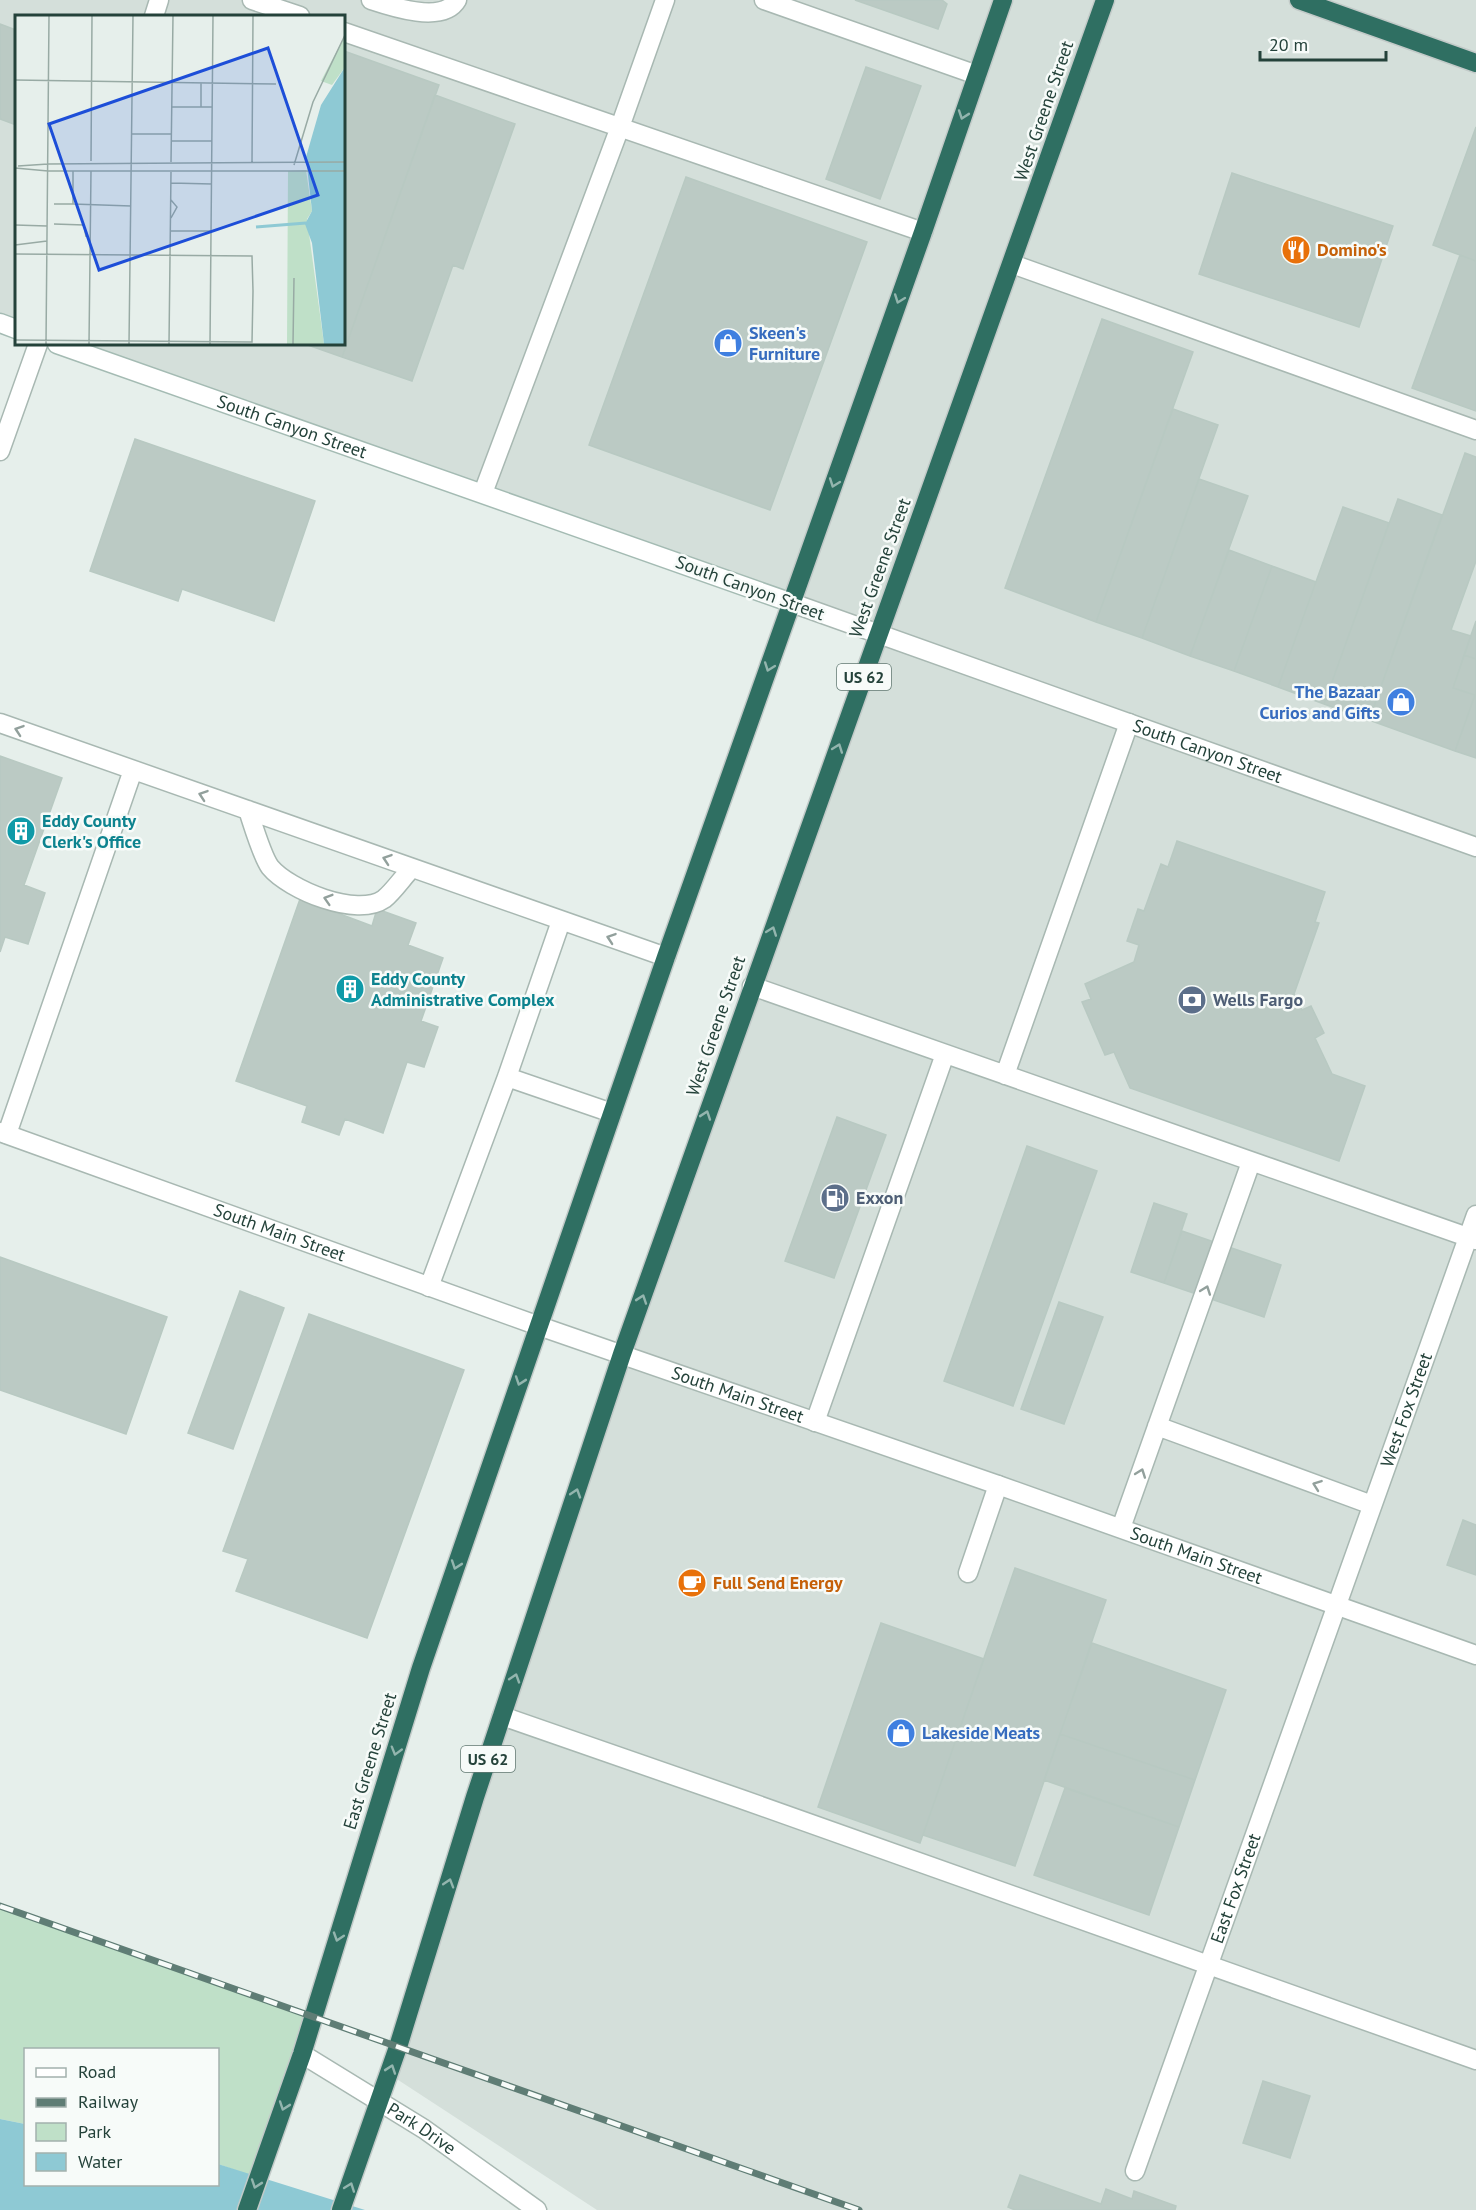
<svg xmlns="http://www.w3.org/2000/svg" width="1476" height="2210" font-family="'PT Sans',sans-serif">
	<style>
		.built { fill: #d4dfda }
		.green { fill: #bfe0c8 }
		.water { fill: #8ec9d4 }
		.building { fill: #bbcac4; stroke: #b8c9c2; stroke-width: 1.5 }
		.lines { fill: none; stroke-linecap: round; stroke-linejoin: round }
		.lane-casing { stroke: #a8b8b2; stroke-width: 21 }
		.street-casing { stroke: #a8b8b2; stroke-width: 21 }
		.secondary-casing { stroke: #a4bbb3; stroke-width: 21 }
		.highway-casing { stroke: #c2cac8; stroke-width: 21 }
		.lane { stroke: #fff; stroke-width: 18 }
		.street { stroke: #fff; stroke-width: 18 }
		.secondary { stroke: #fff; stroke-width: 18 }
		.highway { stroke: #2f6f62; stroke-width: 18 }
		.rail-casing { stroke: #5f7d75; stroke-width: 7 }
		.rail { stroke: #f7fbf9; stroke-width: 4.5; stroke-dasharray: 14; stroke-linecap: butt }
		.oneway { stroke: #93b5ae }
		.oneway2 { stroke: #92a09c }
		.labels { text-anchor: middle; stroke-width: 5; stroke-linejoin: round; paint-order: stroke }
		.shield { fill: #f7fbf9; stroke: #637a73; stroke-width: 1.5 }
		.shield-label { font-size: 16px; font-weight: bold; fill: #24423a }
		.street-label { font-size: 18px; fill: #24423a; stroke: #f7fbf9 }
		.food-label { font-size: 18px; font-weight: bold; fill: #c56008; stroke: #f7fbf9; text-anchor: start }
		.shop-label { font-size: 18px; font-weight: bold; fill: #366cbe; stroke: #f7fbf9; text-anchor: start }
		.culture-label { font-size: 18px; font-weight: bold; fill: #0d838f; stroke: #f7fbf9; text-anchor: start }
		.service-label { font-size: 18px; font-weight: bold; fill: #4e5e75; stroke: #f7fbf9; text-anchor: start }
		.inset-river { fill: none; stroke: #8ec9d4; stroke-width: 3 }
		.inset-road { fill: none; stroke: #98aaa4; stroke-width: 1.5 }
		.view { fill: #1d4ed8; fill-opacity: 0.15; stroke: #1d4ed8; stroke-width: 3 }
		.inset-edge { fill: none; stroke: #24423a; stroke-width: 3 }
	</style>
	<rect width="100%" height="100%" fill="#e6efeb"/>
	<!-- built -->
	<path class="built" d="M 0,0 L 1476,0 L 1476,2210 L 597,2210 L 389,2074 L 502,1716 L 879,634 L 57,344 L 344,344 L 344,16 L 16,16 L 16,329 L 0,323 Z"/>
	<!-- green -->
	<path class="green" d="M 0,1906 L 312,2017 L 258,2178 L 218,2164 L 218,2050 L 26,2050 L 25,2124 L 0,2119 Z"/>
	<!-- water -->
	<path class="water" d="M 0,2119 L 25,2124 L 26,2184 L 218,2184 L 218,2164 L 365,2210 L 0,2210 Z"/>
	<!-- building -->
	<path class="building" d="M 855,0 L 942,0 L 947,4 L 938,29 Z
		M 0,24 L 16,30 L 16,125 L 0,119 Z
		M 344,51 L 439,85 L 342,357 L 305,344 L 344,344 Z
		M 866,67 L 921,86 L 880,199 L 826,179 Z
		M 435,95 L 515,124 L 463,269 L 453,265 L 412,381 L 342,357 Z
		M 1476,127 L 1476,261 L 1433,245 Z
		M 1232,173 L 1393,226 L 1359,327 L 1199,274 Z
		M 686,177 L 867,242 L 770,510 L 589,445 Z
		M 1460,255 L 1476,261 L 1476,411 L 1412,388 Z
		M 1102,319 L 1193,352 L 1096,622 L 1005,588 Z
		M 1173,409 L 1218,425 L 1142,638 L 1096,622 Z
		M 135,439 L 315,501 L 274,621 L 182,589 L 178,601 L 90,571 Z
		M 1465,453 L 1476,457 L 1476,561 L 1451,630 L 1471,636 L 1453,688 L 1475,695 L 1455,751 L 1369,720 Z
		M 1199,479 L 1248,496 L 1190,656 L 1142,638 Z
		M 1398,499 L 1442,515 L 1369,720 L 1324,704 Z
		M 1343,507 L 1389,523 L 1324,704 L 1278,687 Z
		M 1229,550 L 1272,566 L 1234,671 L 1190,656 Z
		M 1272,566 L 1316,582 L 1278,687 L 1234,671 Z
		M 1476,621 L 1476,659 L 1464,655 Z
		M 1464,655 L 1476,659 L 1476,758 L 1455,751 L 1475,695 L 1453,688 Z
		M 0,756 L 62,778 L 24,885 L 45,893 L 28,944 L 5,937 L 0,952 Z
		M 1177,841 L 1325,892 L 1315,922 L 1319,923 L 1294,994 L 1302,1010 L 1311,1006 L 1324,1033 L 1315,1038 L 1332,1074 L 1365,1086 L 1339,1161 L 1130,1088 L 1114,1052 L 1105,1055 L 1082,1002 L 1091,999 L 1085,984 L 1134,962 L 1139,945 L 1127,941 L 1138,909 L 1144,911 L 1161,864 L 1168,867 Z
		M 300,899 L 372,926 L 377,909 L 416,923 L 408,945 L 443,958 L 421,1021 L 438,1027 L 424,1067 L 407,1062 L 383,1133 L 345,1119 L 339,1135 L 302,1122 L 307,1106 L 236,1081 Z
		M 837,1117 L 886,1135 L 834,1278 L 785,1261 Z
		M 1027,1146 L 1097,1171 L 1013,1406 L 944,1381 Z
		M 1154,1203 L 1187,1214 L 1164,1283 L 1131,1272 Z
		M 1182,1231 L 1281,1265 L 1264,1317 L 1164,1283 Z
		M 0,1257 L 167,1317 L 126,1434 L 0,1390 Z
		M 240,1291 L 284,1308 L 233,1449 L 188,1433 Z
		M 1059,1302 L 1103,1317 L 1064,1424 L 1021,1409 Z
		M 309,1314 L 464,1370 L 367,1638 L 236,1591 L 248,1559 L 223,1551 Z
		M 1463,1520 L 1476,1525 L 1476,1575 L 1447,1565 Z
		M 1015,1568 L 1106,1600 L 1015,1866 L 923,1835 Z
		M 881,1623 L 984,1659 L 920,1843 L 818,1807 Z
		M 1092,1643 L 1226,1690 L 1195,1780 L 1060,1734 Z
		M 1060,1734 L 1195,1780 L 1179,1827 L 1044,1780 Z
		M 1065,1788 L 1179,1827 L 1149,1915 L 1034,1875 Z
		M 1263,2081 L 1310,2096 L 1290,2158 L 1243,2143 Z
		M 1020,2175 L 1101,2204 L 1106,2189 L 1132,2199 L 1134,2191 L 1176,2206 L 1175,2210 L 1015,2210 L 1008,2207 Z"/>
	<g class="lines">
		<!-- lane casing -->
		<g class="lane-casing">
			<path id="lane" d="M 252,0 L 300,16
				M 371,0 C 392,7 443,24 457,0
				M 764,0 L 977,75
				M 344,32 L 923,232
				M 1012,264 L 1476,430
				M 483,493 L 620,127 L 665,0
				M 0,723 L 666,957
				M 248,810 C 253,825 262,856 270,867 C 289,890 357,918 384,899 C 394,891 403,877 412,868
				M 752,986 L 1476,1240
				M 1005,1075 L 1129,723
				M 507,1077 L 612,1113
				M 7,1134 L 133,770
				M 429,1287 L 507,1077 L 561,921
				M 815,1422 L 945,1054
				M 1157,1426 L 1372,1505
				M 1121,1528 L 1251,1162
				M 968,1573 L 998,1485
				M 502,1716 L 741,1799 L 1476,2060"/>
		</g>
		<!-- street casing -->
		<g class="street-casing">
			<g id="street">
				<path d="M 154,16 L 159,0"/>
				<path d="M 0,451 L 38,344"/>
				<path id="s1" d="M 792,603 L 1476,847"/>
				<path id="s2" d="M 0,1132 L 539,1326 L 998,1485 L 1476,1655"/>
				<path id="s3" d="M 302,2054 L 424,2129 L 537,2210"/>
				<path id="s4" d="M 1135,2171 L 1476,1215"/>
			</g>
		</g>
		<!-- secondary casing -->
		<g class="secondary-casing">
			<g id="secondary">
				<path d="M 0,323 L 16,329"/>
				<path id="s5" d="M 57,344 L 792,603"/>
			</g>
		</g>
		<!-- highway casing -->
		<g class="highway-casing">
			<path id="highway" d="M 1299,0 L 1476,63
				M 247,2210 L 302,2054 L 421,1668 L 666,957 L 923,232 L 1003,0
				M 341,2210 L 398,2047 L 475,1797 L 622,1354 L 1105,0"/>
		</g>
		<!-- lane -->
		<use href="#lane" class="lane"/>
		<!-- street -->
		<use href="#street" class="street"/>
		<!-- secondary -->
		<use href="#secondary" class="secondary"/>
		<!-- highway -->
		<use href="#highway" class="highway"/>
		<!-- rail casing -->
		<g class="rail-casing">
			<path id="rail" d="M 0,1906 L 859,2210"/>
		</g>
		<!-- rail -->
		<use href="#rail" class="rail"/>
	</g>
	<!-- one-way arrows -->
	<defs><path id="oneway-chevron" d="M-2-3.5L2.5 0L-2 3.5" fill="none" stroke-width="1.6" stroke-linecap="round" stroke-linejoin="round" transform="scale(1.5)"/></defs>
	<g class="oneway">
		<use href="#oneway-chevron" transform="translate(963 115) rotate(109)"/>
		<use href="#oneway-chevron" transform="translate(899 299) rotate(110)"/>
		<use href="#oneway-chevron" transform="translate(834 483) rotate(110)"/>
		<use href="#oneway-chevron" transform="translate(769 667) rotate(110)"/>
		<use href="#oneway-chevron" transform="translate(838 748) rotate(-70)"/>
		<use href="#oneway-chevron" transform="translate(772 931) rotate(-70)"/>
		<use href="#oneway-chevron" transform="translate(706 1115) rotate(-71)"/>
		<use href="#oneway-chevron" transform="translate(642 1299) rotate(-71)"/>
		<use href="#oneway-chevron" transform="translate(520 1381) rotate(109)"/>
		<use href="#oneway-chevron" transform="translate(576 1493) rotate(-72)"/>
		<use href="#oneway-chevron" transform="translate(456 1565) rotate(109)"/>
		<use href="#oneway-chevron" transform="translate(515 1678) rotate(-72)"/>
		<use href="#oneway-chevron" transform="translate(396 1751) rotate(106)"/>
		<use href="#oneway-chevron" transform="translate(449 1883) rotate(-73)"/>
		<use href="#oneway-chevron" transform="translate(338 1937) rotate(108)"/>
		<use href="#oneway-chevron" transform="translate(391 2069) rotate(-71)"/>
		<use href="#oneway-chevron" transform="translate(284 2106) rotate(109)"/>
		<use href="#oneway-chevron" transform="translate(256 2184) rotate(109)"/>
		<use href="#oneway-chevron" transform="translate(350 2187) rotate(-70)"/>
	</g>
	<g class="oneway2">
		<use href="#oneway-chevron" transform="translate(19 730) rotate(-161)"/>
		<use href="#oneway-chevron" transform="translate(203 795) rotate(-161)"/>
		<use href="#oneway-chevron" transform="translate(387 859) rotate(-161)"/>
		<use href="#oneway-chevron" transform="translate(328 899) rotate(-163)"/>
		<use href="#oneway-chevron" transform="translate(611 938) rotate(-161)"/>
		<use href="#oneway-chevron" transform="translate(1206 1290) rotate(-70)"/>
		<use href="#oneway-chevron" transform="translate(1141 1473) rotate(-70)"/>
		<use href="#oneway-chevron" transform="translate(1317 1485) rotate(-160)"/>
	</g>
	<!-- icons -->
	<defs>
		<g id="restaurant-disc" transform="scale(1.5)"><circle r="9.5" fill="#e8710a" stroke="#f7fbf9"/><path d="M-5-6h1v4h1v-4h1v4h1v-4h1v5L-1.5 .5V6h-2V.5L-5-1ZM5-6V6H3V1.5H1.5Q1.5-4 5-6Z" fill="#fff"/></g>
		<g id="shop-disc" transform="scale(1.5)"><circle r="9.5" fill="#3f7fe0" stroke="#f7fbf9"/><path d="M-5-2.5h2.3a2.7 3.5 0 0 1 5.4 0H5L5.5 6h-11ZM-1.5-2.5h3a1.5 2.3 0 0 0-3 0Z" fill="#fff"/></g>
		<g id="building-disc" transform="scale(1.5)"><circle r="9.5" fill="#0f9aa8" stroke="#f7fbf9"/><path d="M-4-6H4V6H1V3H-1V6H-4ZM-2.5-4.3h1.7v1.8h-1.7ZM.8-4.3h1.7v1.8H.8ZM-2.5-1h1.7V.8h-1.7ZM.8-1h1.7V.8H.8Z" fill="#fff"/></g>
		<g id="bank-disc" transform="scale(1.5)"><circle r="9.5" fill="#5c6f8a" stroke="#f7fbf9"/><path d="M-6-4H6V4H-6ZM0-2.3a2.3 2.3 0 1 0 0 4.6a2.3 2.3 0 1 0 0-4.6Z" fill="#fff"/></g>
		<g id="fuel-disc" transform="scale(1.5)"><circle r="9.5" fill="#5c6f8a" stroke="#f7fbf9"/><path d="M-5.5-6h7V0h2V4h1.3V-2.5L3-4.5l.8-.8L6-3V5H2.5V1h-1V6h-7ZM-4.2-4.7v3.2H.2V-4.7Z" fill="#fff"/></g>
		<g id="cafe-disc" transform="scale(1.5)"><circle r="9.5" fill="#e8710a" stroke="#f7fbf9"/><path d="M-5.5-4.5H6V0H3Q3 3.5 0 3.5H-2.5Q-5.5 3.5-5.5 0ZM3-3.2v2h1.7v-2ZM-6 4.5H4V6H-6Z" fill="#fff"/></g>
	</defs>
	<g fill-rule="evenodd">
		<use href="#restaurant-disc" x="1296" y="250"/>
		<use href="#shop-disc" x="728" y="343"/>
		<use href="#shop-disc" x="1401" y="702"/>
		<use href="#building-disc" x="21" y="831"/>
		<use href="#building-disc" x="350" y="989"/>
		<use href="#bank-disc" x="1192" y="1000"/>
		<use href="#fuel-disc" x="835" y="1198"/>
		<use href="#cafe-disc" x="692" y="1583"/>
		<use href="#shop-disc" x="901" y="1733"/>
	</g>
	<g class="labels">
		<!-- shield labels -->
		<g class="shield">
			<rect x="837" y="664" width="54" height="26" rx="4.5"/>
			<rect x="461" y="1746" width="54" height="26" rx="4.5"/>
		</g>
		<g class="shield-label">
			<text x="864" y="683">US 62</text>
			<text x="488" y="1765">US 62</text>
		</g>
		<!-- street labels -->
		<g class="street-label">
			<text transform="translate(1044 111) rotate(-71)" y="6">West Greene Street</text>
			<text dy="6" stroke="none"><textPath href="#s5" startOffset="249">South Canyon Street</textPath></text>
			<text transform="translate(880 568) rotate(-70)" y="6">West Greene Street</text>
			<text transform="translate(750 588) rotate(20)" y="6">South Canyon Street</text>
			<text dy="6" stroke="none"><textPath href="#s1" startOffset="441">South Canyon Street</textPath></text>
			<text transform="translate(716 1026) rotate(-71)" y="6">West Greene Street</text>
			<text dy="6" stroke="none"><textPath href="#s2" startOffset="297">South Main Street</textPath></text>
			<text dy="6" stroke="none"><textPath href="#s2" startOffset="783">South Main Street</textPath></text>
			<text dy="6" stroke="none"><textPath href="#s4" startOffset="808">West Fox Street</textPath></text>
			<text dy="6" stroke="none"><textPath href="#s2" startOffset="1269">South Main Street</textPath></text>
			<text transform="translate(370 1761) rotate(-73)" y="6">East Greene Street</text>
			<text dy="6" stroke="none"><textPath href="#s4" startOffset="300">East Fox Street</textPath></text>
			<text dy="6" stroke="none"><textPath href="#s3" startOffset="141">Park Drive</textPath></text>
		</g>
		<!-- food labels -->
		<g class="food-label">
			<text x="1317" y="256">Domino's</text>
			<text x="713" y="1589">Full Send Energy</text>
		</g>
		<!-- shop labels -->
		<g class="shop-label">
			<text x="749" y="339">Skeen's<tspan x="749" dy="21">Furniture</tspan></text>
			<text x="1380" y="698" text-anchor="end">The Bazaar<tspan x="1380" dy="21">Curios and Gifts</tspan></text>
			<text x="922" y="1739">Lakeside Meats</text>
		</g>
		<!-- culture labels -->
		<g class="culture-label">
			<text x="42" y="827">Eddy County<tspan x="42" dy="21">Clerk's Office</tspan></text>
			<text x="371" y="985">Eddy County<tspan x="371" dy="21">Administrative Complex</tspan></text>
		</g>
		<!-- service labels -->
		<g class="service-label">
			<text x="1213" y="1006">Wells Fargo</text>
			<text x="856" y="1204">Exxon</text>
		</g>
	</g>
	<!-- overview -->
	<g transform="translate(15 15)">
		<rect width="330" height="330" fill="#e6efeb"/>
		<path d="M 330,20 L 330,52 L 317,70 L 306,66 ZM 291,155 L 297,196 L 292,204 L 309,329 L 272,329 L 273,156 Z" fill="#bfe0c8"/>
		<path d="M 330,52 L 330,329 L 309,329 L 297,228 L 290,209 L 297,196 L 291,142 L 306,90 Z" fill="#8ec9d4"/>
		<path class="inset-river" d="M 241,212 L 291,208"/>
		<path class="inset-road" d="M 0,65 L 261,69M 157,92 L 197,92M 186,92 L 186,68M 117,119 L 156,119M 156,126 L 197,126M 76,146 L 77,1M 156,147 L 158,1M 237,147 L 238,1M 33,149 L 330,147M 279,150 L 298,87 L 330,20M 3,151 L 33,149M 0,153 L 33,156M 33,156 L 330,156M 156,168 L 197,169M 39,189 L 58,189 L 58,156M 58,189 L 116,191M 156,203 L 162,192 L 156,185M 39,209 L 69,210 L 71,222M 0,210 L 32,211M 156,216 L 196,216M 0,230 L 32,226M 0,239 L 237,241 L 238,276 L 237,327 L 0,325M 31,329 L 34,1M 74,329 L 76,156M 114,329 L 118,1M 154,329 L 156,157M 195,329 L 198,1M 278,329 L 279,263"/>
		<path class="view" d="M 253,33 L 303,180 L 84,255 L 34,109 Z"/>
		<rect width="330" height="330" class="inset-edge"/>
	</g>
	<!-- legend -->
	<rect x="24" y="2048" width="195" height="138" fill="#f7fbf9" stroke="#a3b1ad" stroke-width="1.5"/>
	<rect x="36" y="2068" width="30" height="9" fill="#ffffff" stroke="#a3b1ad" stroke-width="1.5"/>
	<text x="78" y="2078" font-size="18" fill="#24423a">Road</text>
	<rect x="36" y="2098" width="30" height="9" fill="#5f7d75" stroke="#a3b1ad" stroke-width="1.5"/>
	<text x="78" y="2108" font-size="18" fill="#24423a">Railway</text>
	<rect x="36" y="2123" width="30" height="18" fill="#bfe0c8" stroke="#a3b1ad" stroke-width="1.5"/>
	<text x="78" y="2138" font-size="18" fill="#24423a">Park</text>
	<rect x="36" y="2153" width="30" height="18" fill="#8ec9d4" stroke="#a3b1ad" stroke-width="1.5"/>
	<text x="78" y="2168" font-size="18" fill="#24423a">Water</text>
	<!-- scale -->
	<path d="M1260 51v9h126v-9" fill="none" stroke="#24423a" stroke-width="3"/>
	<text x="1269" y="51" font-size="18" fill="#24423a" stroke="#f7fbf9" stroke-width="4.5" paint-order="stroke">20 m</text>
</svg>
